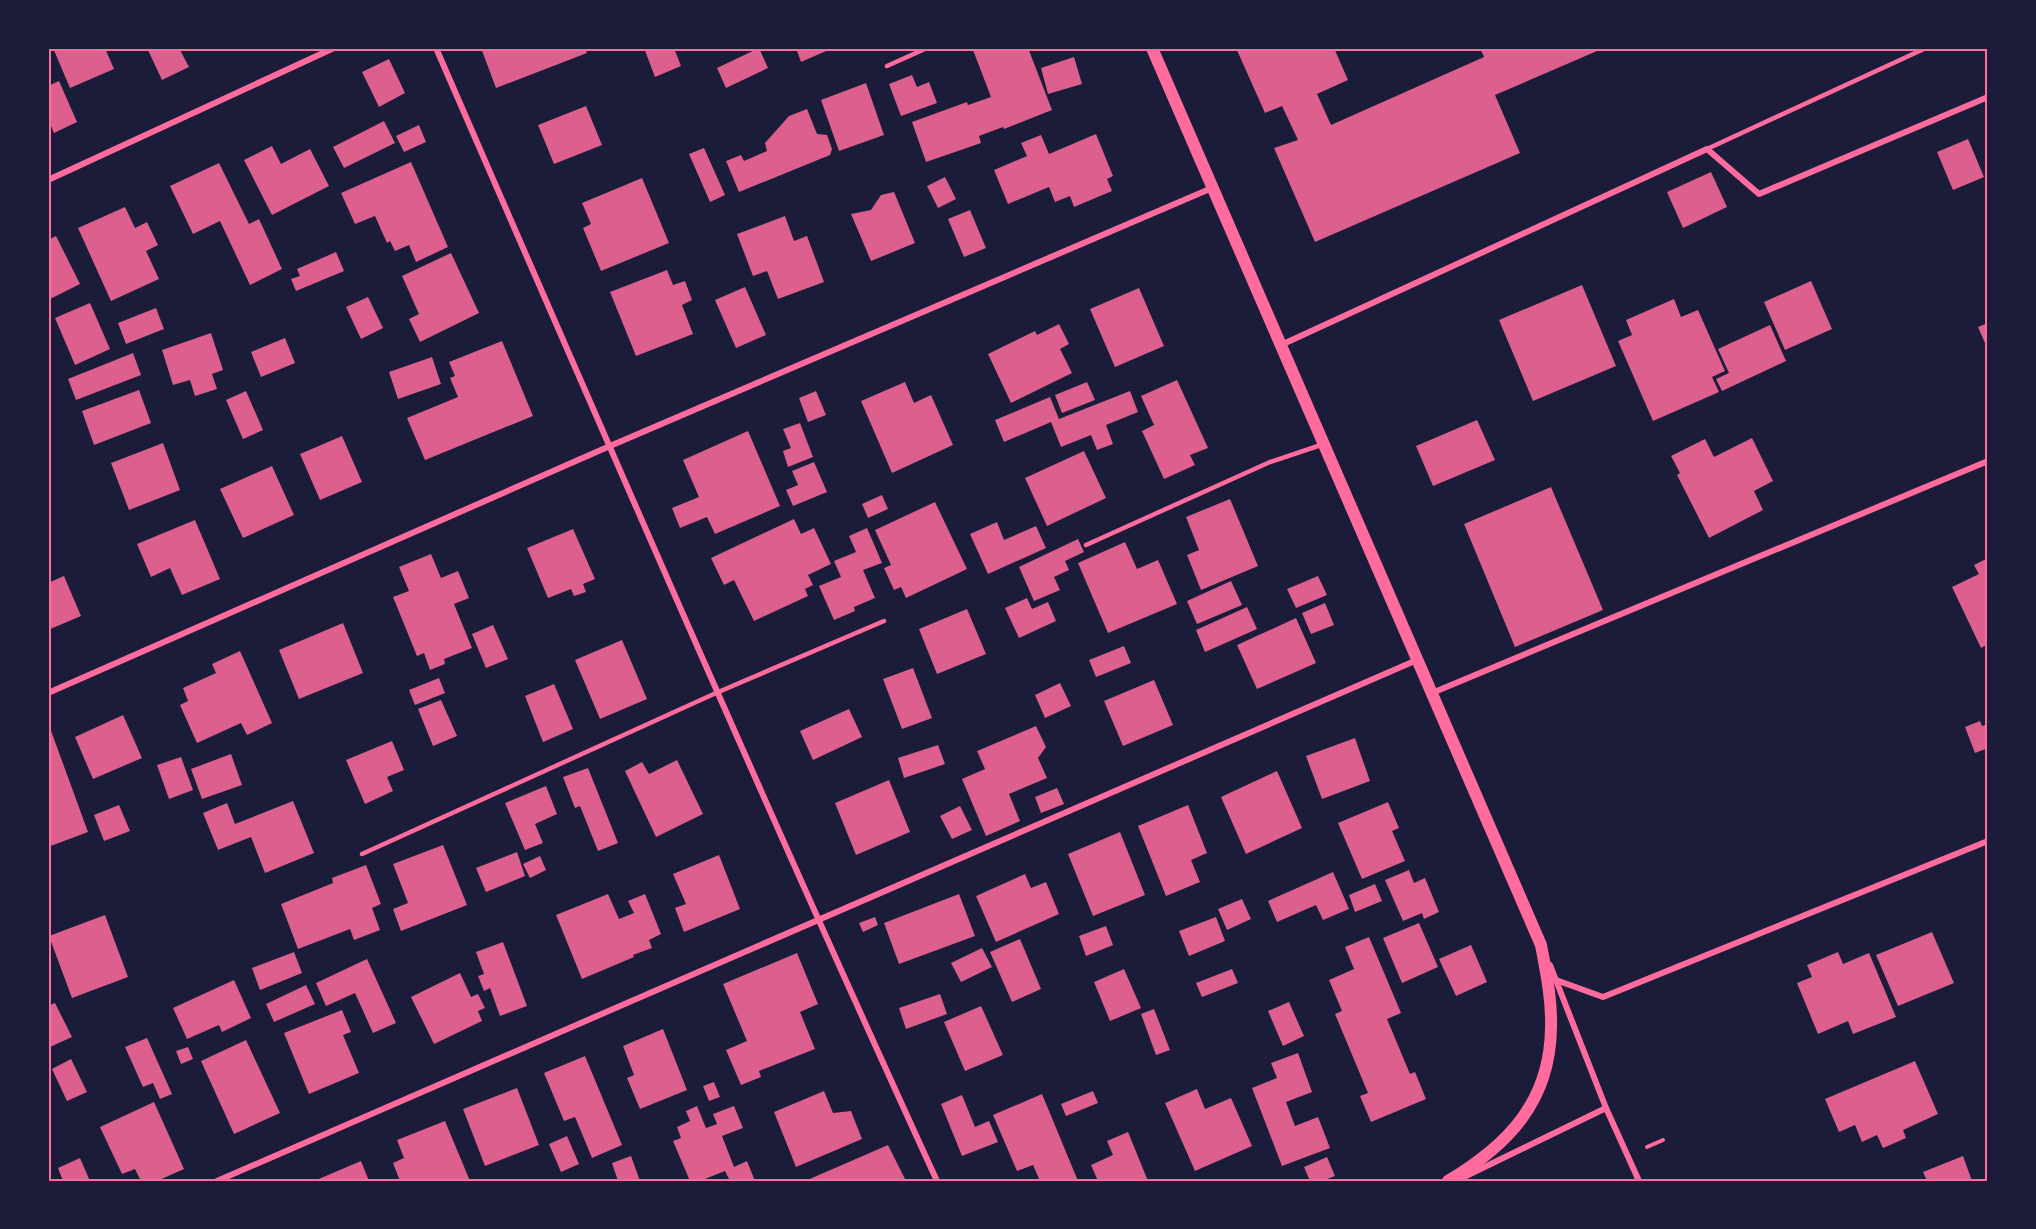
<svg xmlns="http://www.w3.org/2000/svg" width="2036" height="1229" font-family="Barlow,sans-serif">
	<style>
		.building { fill: #dd5f8e }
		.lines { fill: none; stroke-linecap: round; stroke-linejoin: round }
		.path { stroke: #ff6b9d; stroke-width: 4 }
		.service { stroke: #ff6b9d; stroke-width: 4.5 }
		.minor { stroke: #ff6b9d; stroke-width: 6 }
		.secondary { stroke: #ff6b9d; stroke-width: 12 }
		.neatline { fill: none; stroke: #ff6b9d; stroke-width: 2 }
	</style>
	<rect width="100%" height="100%" fill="#1b1b3a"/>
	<!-- building -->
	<path class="building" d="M 53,48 L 105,48 L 114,69 L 70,88 Z
		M 147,48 L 179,48 L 189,67 L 162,80 Z
		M 481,48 L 585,48 L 587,53 L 496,88 Z
		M 644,48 L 674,48 L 681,66 L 655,77 Z
		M 759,48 L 768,68 L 726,88 L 717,68 Z
		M 796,48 L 833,48 L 801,62 Z
		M 977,48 L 1028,48 L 1052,110 L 1004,129 L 1003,127 L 979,136 L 981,143 L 926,162 L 912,122 L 967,102 L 968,105 L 991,97 L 973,50 Z
		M 1236,48 L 1334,48 L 1348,80 L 1317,94 L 1331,125 L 1484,57 L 1480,48 L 1604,48 L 1495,95 L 1520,153 L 1315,242 L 1274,148 L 1298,140 L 1282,106 L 1265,113 Z
		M 1074,57 L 1082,84 L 1048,94 L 1041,68 Z
		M 389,59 L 405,93 L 379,107 L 362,72 Z
		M 912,75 L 917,87 L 929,82 L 937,103 L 901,116 L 889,84 Z
		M 59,81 L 77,122 L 54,133 L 48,119 L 48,86 Z
		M 866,83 L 884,135 L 839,151 L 821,100 Z
		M 586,106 L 602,145 L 554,164 L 538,125 Z
		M 807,109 L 817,134 L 827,135 L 832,149 L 830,155 L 739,192 L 726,161 L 741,155 L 744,161 L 767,151 L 765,143 L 789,116 Z
		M 384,121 L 395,143 L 344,168 L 333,147 Z
		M 419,125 L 426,142 L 404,152 L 396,136 Z
		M 1096,134 L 1113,176 L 1107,179 L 1112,191 L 1074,207 L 1070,196 L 1055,202 L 1049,187 L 1008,204 L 994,170 L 1027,156 L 1021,143 L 1041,135 L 1049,154 Z
		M 1968,139 L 1984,177 L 1953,190 L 1937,152 Z
		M 272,146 L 281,164 L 310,149 L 329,186 L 272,215 L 244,160 Z
		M 704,148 L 725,195 L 710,202 L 689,154 Z
		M 411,162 L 448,247 L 416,262 L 409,245 L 395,251 L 390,241 L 387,243 L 375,216 L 355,224 L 341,193 Z
		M 219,163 L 249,224 L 259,219 L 282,269 L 250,285 L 220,221 L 193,234 L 170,186 Z
		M 1711,172 L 1727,207 L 1683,228 L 1667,192 Z
		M 945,177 L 956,199 L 938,208 L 927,186 Z
		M 642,178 L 669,243 L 601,271 L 583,228 L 591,224 L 582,203 Z
		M 894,192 L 915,243 L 871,261 L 851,214 L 871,210 L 881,195 Z
		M 125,207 L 135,228 L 147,222 L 158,245 L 146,251 L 159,279 L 111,301 L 78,228 Z
		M 970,210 L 986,248 L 964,257 L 948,219 Z
		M 785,216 L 794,241 L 807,236 L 824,282 L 778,299 L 767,271 L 753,276 L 737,234 Z
		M 56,236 L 80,284 L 48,300 L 48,240 Z
		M 336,252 L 344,271 L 296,291 L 291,279 L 300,276 L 297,269 Z
		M 451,253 L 479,313 L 420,342 L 409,319 L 419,314 L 402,276 Z
		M 667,270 L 673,285 L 685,281 L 692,300 L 682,305 L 693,334 L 636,356 L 610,292 Z
		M 1811,281 L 1832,329 L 1785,350 L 1764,302 Z
		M 1582,285 L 1616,366 L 1533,401 L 1499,320 Z
		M 745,287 L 766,335 L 736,348 L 715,300 Z
		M 1139,288 L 1164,346 L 1115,367 L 1090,309 Z
		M 368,297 L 383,328 L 361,339 L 346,307 Z
		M 1674,299 L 1681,317 L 1698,310 L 1725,371 L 1712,377 L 1719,392 L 1653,421 L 1618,341 L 1632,335 L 1626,320 Z
		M 90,303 L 110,349 L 75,365 L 55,318 Z
		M 156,308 L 164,329 L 126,344 L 118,323 Z
		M 1988,323 L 1988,350 L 1978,327 Z
		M 1059,324 L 1069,344 L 1060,349 L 1072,373 L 1011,403 L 988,354 L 1035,331 L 1037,335 Z
		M 1770,325 L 1786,361 L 1722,391 L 1716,379 L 1729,373 L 1718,349 Z
		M 211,333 L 223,370 L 212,374 L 217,389 L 195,396 L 190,380 L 173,385 L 162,350 Z
		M 285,338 L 295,363 L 261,377 L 251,352 Z
		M 502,341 L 533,416 L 425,460 L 407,418 L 458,397 L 450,378 L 455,376 L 449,362 Z
		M 133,353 L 141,375 L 76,400 L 68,379 Z
		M 432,357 L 441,384 L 398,399 L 389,372 Z
		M 1177,380 L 1208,448 L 1190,455 L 1195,465 L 1164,479 L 1142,431 L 1154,425 L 1141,396 Z
		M 905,382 L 914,403 L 931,395 L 953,445 L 892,473 L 861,401 Z
		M 1087,382 L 1095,400 L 1062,413 L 1055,395 Z
		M 139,390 L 151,423 L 94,445 L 82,411 Z
		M 246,391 L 263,430 L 243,439 L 226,400 Z
		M 816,391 L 826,415 L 808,422 L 799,398 Z
		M 1130,391 L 1138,412 L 1106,425 L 1113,444 L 1097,450 L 1091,435 L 1061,447 L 1051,422 L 1004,442 L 995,420 L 1050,397 L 1059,419 Z
		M 1477,420 L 1495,460 L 1433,486 L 1416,446 Z
		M 800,423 L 813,457 L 788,467 L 783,451 L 791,448 L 783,429 Z
		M 748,431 L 780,506 L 715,534 L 707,517 L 680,528 L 672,508 L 699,497 L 683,460 Z
		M 342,436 L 362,482 L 320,500 L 300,454 Z
		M 1752,438 L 1773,481 L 1754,491 L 1763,510 L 1709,538 L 1677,475 L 1680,473 L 1671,456 L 1705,439 L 1714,457 Z
		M 163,443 L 180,490 L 129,510 L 111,463 Z
		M 1084,451 L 1106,498 L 1047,526 L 1025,478 Z
		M 814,462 L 827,492 L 793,506 L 786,490 L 798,485 L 792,471 Z
		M 272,466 L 294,515 L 243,538 L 220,489 Z
		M 1551,487 L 1603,610 L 1515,647 L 1464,524 Z
		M 882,495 L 888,509 L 868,518 L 862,504 Z
		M 1230,499 L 1258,566 L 1201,590 L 1187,555 L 1199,550 L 1186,517 Z
		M 935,502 L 967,569 L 906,598 L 901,587 L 894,590 L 884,568 L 891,565 L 875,530 Z
		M 794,519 L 801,534 L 814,528 L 831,564 L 808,575 L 813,585 L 805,589 L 808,596 L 754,621 L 734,580 L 724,585 L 711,558 Z
		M 195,520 L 220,579 L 182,595 L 170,568 L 151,577 L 137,544 Z
		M 997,522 L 1004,540 L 1036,526 L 1046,548 L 988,574 L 970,534 Z
		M 867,528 L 882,563 L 863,570 L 875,598 L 854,607 L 855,611 L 834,620 L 819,586 L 841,577 L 834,561 L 856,552 L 849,536 Z
		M 573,529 L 595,579 L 583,584 L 586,592 L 574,596 L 571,589 L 548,598 L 527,548 Z
		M 1078,539 L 1084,552 L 1065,561 L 1069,570 L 1054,577 L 1060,590 L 1034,601 L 1019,567 Z
		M 1125,542 L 1137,569 L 1158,560 L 1177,604 L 1108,633 L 1078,563 Z
		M 431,554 L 441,578 L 458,571 L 469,598 L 454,604 L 472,648 L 444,659 L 445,664 L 430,670 L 424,653 L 417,656 L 393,597 L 409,591 L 399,567 Z
		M 1988,558 L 1988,644 L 1981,648 L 1952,587 L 1979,574 L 1974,565 Z
		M 64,576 L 81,616 L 48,630 L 48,583 Z
		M 1318,576 L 1327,595 L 1296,608 L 1287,589 Z
		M 1231,581 L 1242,605 L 1197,624 L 1187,601 Z
		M 1027,598 L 1032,609 L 1048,602 L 1056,621 L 1019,638 L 1005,608 Z
		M 1325,603 L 1334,625 L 1311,634 L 1302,613 Z
		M 1247,607 L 1257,629 L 1205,652 L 1196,630 Z
		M 967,609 L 986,654 L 937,674 L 919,629 Z
		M 1296,618 L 1316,663 L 1257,689 L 1237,645 Z
		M 343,623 L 363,673 L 299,699 L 279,650 Z
		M 493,625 L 508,659 L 486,668 L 472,634 Z
		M 622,640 L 647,699 L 600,719 L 575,660 Z
		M 1124,646 L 1131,663 L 1096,677 L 1089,660 Z
		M 240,651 L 272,723 L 247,735 L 241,723 L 197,743 L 180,705 L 188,701 L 183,688 L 216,673 L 212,664 Z
		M 913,668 L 932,718 L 902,729 L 883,679 Z
		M 439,678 L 445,693 L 415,705 L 409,690 Z
		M 1154,680 L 1173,725 L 1123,746 L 1104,701 Z
		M 1060,683 L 1071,706 L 1045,718 L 1035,695 Z
		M 554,684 L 573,729 L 543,742 L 525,696 Z
		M 441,700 L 457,736 L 433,746 L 418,709 Z
		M 849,709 L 862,737 L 813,760 L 800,731 Z
		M 123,715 L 142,758 L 93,779 L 75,737 Z
		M 1980,721 L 1982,726 L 1988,724 L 1988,748 L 1975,753 L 1965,727 Z
		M 1036,726 L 1046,747 L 1038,758 L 1047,778 L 1009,794 L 1020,821 L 986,836 L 962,779 L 985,769 L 977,751 Z
		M 48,728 L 50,728 L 88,832 L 48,847 Z
		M 1355,738 L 1370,781 L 1322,799 L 1306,756 Z
		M 392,741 L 404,770 L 387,777 L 393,791 L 365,804 L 346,760 Z
		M 938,745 L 945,764 L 904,778 L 898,758 Z
		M 231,754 L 242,785 L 202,799 L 191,769 Z
		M 181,757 L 193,790 L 169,799 L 157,765 Z
		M 677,760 L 703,814 L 656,837 L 625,771 L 642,762 L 649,774 Z
		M 588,768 L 618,843 L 598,851 L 580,806 L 575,808 L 563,777 Z
		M 1277,771 L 1302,828 L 1246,854 L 1221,797 Z
		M 889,780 L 910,832 L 856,855 L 835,803 Z
		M 546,786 L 557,814 L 535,824 L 543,843 L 525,850 L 505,803 Z
		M 1057,788 L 1064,804 L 1041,813 L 1035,797 Z
		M 293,801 L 314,853 L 265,873 L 251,837 L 218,850 L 203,813 L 227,803 L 235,824 Z
		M 1388,802 L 1399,828 L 1392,831 L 1405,861 L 1362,879 L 1338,823 Z
		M 119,805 L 130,831 L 104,841 L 94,815 Z
		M 1188,805 L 1207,853 L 1191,860 L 1200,882 L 1166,896 L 1138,826 Z
		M 960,806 L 972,830 L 952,839 L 940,816 Z
		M 1120,832 L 1145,895 L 1093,916 L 1068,854 Z
		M 443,845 L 467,905 L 401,931 L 393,909 L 408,903 L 393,864 Z
		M 517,852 L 525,876 L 486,892 L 476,868 Z
		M 719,855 L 740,909 L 684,932 L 675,908 L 686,904 L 673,874 Z
		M 540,856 L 546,870 L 530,878 L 523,864 Z
		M 366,865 L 381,904 L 372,908 L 380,930 L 354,940 L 350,929 L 298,949 L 281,904 L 333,883 L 332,878 Z
		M 1409,870 L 1414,883 L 1425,878 L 1439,912 L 1424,919 L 1422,913 L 1403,921 L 1385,880 Z
		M 1333,872 L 1349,909 L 1323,920 L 1316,905 L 1277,922 L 1268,901 Z
		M 1025,874 L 1031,888 L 1046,882 L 1059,914 L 996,942 L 976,896 Z
		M 1375,884 L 1382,901 L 1355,912 L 1349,895 Z
		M 608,894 L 619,919 L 634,913 L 628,901 L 645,894 L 661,934 L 649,940 L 652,948 L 633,955 L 634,957 L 582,979 L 556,915 Z
		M 959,894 L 975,936 L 899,964 L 884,923 Z
		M 1242,899 L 1251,919 L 1227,930 L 1218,909 Z
		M 105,915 L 128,977 L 72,998 L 49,936 Z
		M 875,917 L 878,925 L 863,932 L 859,923 Z
		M 1216,917 L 1225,941 L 1189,956 L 1179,931 Z
		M 1419,923 L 1438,967 L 1402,983 L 1383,938 Z
		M 1106,926 L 1113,945 L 1086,956 L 1079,936 Z
		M 1932,932 L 1954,983 L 1898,1006 L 1876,955 Z
		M 1369,937 L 1401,1013 L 1387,1019 L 1410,1074 L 1415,1072 L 1426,1099 L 1371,1122 L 1360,1096 L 1368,1093 L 1335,1014 L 1342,1011 L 1329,980 L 1354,969 L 1345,947 Z
		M 1020,939 L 1041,989 L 1012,1002 L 990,952 Z
		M 503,942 L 527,1006 L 500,1016 L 490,988 L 484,991 L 478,976 L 484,974 L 476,952 Z
		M 1471,945 L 1487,982 L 1456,996 L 1439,959 Z
		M 982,948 L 992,967 L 961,982 L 951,963 Z
		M 294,952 L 302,973 L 260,990 L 252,968 Z
		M 1838,952 L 1843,964 L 1869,953 L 1896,1017 L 1853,1034 L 1848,1021 L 1818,1034 L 1797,983 L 1812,977 L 1807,965 Z
		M 797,953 L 818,1004 L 800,1012 L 815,1049 L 759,1071 L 761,1077 L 741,1085 L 726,1050 L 747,1041 L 723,984 Z
		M 367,959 L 396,1023 L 373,1033 L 355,993 L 326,1006 L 316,983 Z
		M 1124,969 L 1141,1008 L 1110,1021 L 1094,982 Z
		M 1232,969 L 1238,983 L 1202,997 L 1196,983 Z
		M 460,973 L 471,997 L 478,994 L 485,1008 L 478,1011 L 482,1021 L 434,1044 L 411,997 Z
		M 234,980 L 251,1018 L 222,1032 L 219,1025 L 187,1039 L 173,1008 Z
		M 306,985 L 315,1004 L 274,1022 L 266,1004 Z
		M 940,994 L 947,1014 L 906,1029 L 899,1008 Z
		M 1289,1002 L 1304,1036 L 1283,1046 L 1268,1011 Z
		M 55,1003 L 72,1037 L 50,1047 L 48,1043 L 48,1006 Z
		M 981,1006 L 1003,1055 L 965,1071 L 944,1022 Z
		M 1154,1009 L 1170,1050 L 1156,1055 L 1141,1014 Z
		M 342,1010 L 351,1032 L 343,1035 L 359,1073 L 309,1094 L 284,1033 Z
		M 663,1029 L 687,1090 L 640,1109 L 627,1078 L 634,1075 L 623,1046 Z
		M 147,1038 L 172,1094 L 160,1099 L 153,1083 L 143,1087 L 125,1047 Z
		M 246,1040 L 280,1113 L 234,1134 L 201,1061 Z
		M 188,1047 L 193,1059 L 181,1064 L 176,1051 Z
		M 1298,1053 L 1312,1092 L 1286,1102 L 1295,1126 L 1318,1117 L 1330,1148 L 1282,1166 L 1252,1088 L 1277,1078 L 1271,1063 Z
		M 585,1056 L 622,1145 L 592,1158 L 575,1117 L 564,1121 L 544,1073 Z
		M 71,1059 L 87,1092 L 67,1101 L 52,1069 Z
		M 1915,1061 L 1938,1114 L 1903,1130 L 1906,1138 L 1883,1148 L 1877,1135 L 1862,1142 L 1855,1125 L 1839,1132 L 1825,1099 Z
		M 714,1082 L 720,1097 L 709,1101 L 703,1086 Z
		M 517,1088 L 539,1145 L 485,1166 L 463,1109 Z
		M 1197,1089 L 1205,1109 L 1231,1098 L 1252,1146 L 1195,1171 L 1165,1103 Z
		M 824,1091 L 833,1113 L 851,1111 L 862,1139 L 796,1167 L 774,1112 Z
		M 1093,1091 L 1098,1103 L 1066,1116 L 1061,1104 Z
		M 1042,1094 L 1078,1181 L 1040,1181 L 1033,1165 L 1017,1171 L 993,1115 Z
		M 962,1095 L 975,1127 L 989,1121 L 998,1142 L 962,1156 L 941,1104 Z
		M 154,1102 L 184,1169 L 157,1181 L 141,1181 L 135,1169 L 122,1174 L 100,1127 Z
		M 697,1106 L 706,1128 L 717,1124 L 713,1114 L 734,1106 L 743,1128 L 722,1136 L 734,1167 L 747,1161 L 755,1181 L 730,1181 L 725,1171 L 700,1181 L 690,1181 L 673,1141 L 681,1138 L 677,1127 L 690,1121 L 686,1111 Z
		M 445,1121 L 470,1181 L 400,1181 L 393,1163 L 404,1158 L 397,1140 Z
		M 1128,1132 L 1148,1181 L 1098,1181 L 1091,1165 L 1113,1155 L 1107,1141 Z
		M 567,1136 L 579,1164 L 561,1172 L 549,1144 Z
		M 888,1145 L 906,1181 L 805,1181 Z
		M 631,1156 L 640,1181 L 618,1181 L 612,1163 Z
		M 1963,1156 L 1972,1181 L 1927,1181 L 1923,1172 Z
		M 1327,1157 L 1335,1176 L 1322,1181 L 1310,1181 L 1304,1167 Z
		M 80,1158 L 90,1181 L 63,1181 L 58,1168 Z
		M 361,1161 L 369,1181 L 314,1181 Z"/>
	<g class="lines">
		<!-- path -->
		<path class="path" d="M 1647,1147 L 1663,1140"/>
		<!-- service -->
		<path class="service" d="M 887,66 L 927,48
			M 1707,149 L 1926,48
			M 1086,545 L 1270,462 L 1324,444
			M 362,854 L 716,693 L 884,621"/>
		<!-- minor -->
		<path class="minor" d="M 436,48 C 601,427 765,806 937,1181
			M 48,180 L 334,48
			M 1281,345 L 1707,149 L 1759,194 L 1988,97
			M 48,693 L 610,446 L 1212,188
			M 1432,693 L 1988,461
			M 1550,965 L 1606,1108 L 1639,1181
			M 1556,980 L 1603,997 L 1988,841
			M 1464,1177 L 1606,1108
			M 217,1181 L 1417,660"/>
		<!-- secondary -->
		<path class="secondary" d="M 1152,48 L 1541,945 C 1546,972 1552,1000 1551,1028 C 1550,1102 1508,1145 1448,1181"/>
	</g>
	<!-- border -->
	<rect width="2036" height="1229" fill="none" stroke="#1b1b3a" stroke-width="99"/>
	<rect x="50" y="50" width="1936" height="1130" class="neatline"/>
</svg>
